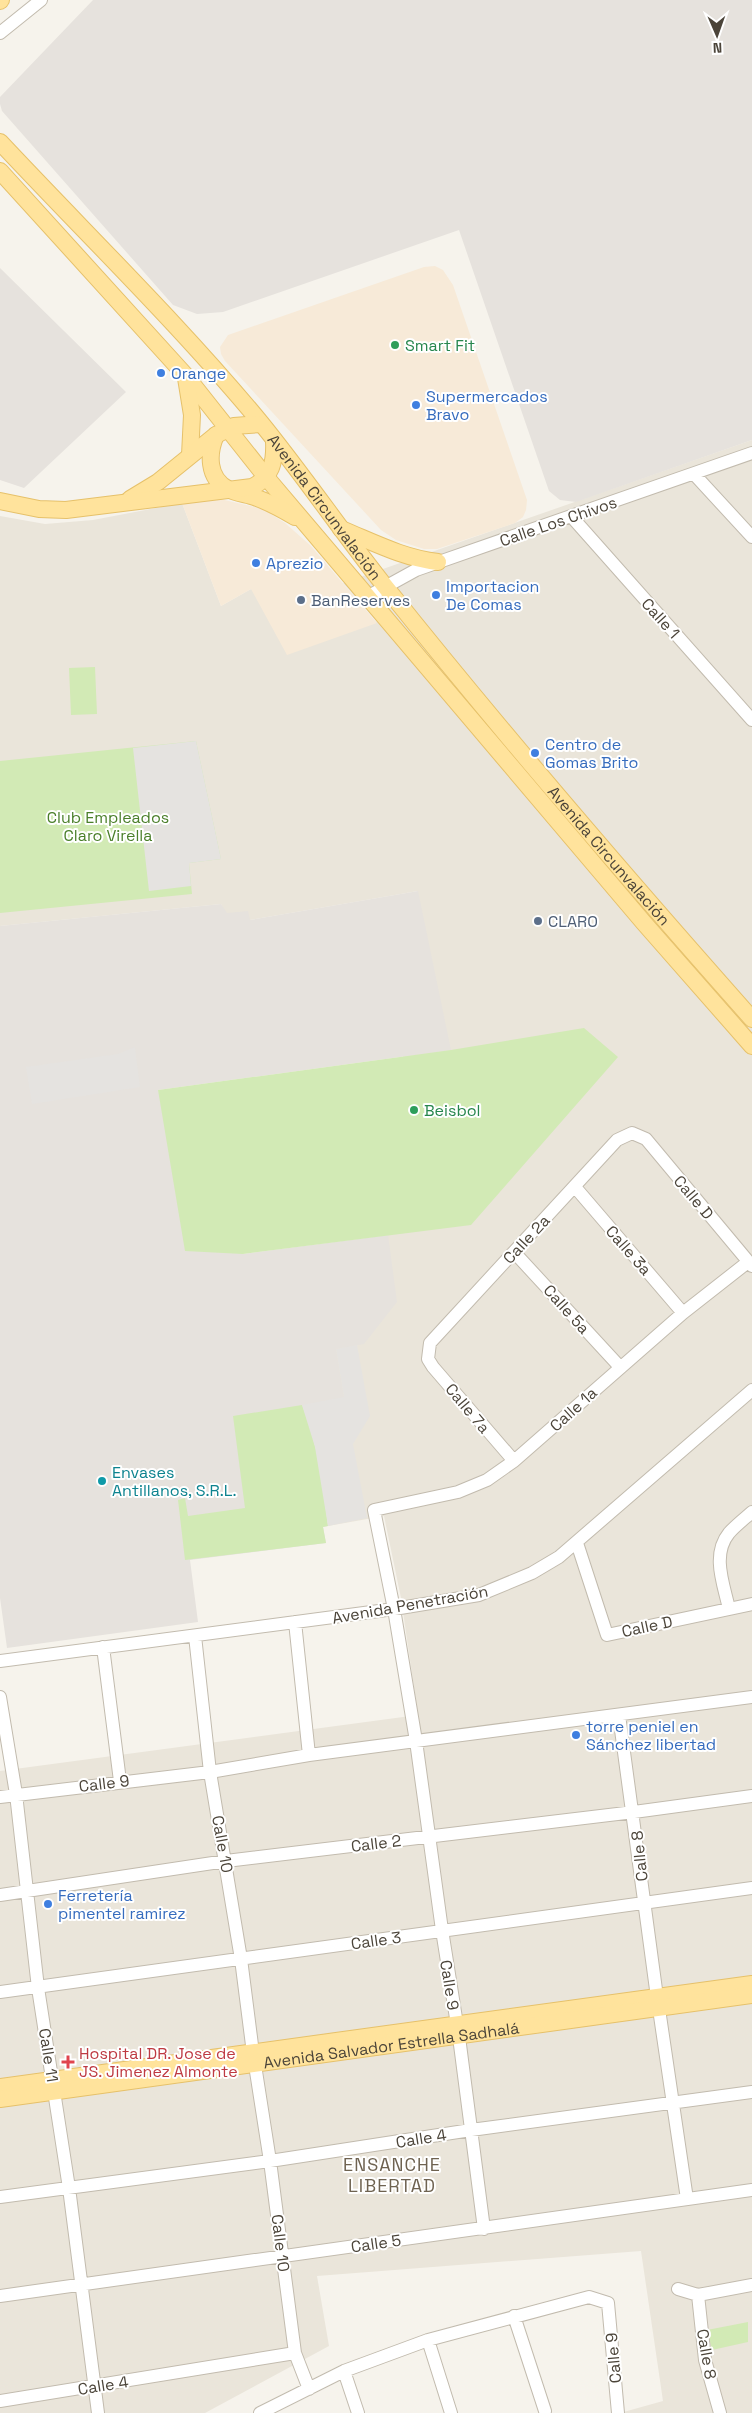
<svg xmlns="http://www.w3.org/2000/svg" width="752" height="2413" font-family="'Space Grotesk',sans-serif">
	<style>
		.residential { fill: #eae5da }
		.commercial { fill: #f7ead8 }
		.industrial { fill: #e6e2dd }
		.green { fill: #d2eab5 }
		.parking { fill: #e5e3e0 }
		.lines { fill: none; stroke-linecap: round; stroke-linejoin: round }
		.minor-casing { stroke: #c2bbae; stroke-width: 14 }
		.major-casing { stroke: #e6c16a; stroke-width: 18 }
		.minor { stroke: #fff; stroke-width: 12 }
		.major { stroke: #ffe39c; stroke-width: 16 }
		.leisure-dot { fill: #2e9e5b; stroke: #fff; stroke-width: 2 }
		.shop-dot { fill: #3f7fe0; stroke: #fff; stroke-width: 2 }
		.service-dot { fill: #5c6f8a; stroke: #fff; stroke-width: 2 }
		.culture-dot { fill: #0f9aa8; stroke: #fff; stroke-width: 2 }
		.health-dot { fill: #e0444e; stroke: #fff; stroke-width: 2 }
		.labels { text-anchor: middle; stroke-width: 4; stroke-linejoin: round; paint-order: stroke }
		.leisure-label { font-size: 16px; fill: #27864d; stroke: #fff; text-anchor: start }
		.shop-label { font-size: 16px; fill: #366cbe; stroke: #fff; text-anchor: start }
		.street-label { font-size: 16px; fill: #4b4439; stroke: #fff }
		.service-label { font-size: 16px; fill: #4e5e75; stroke: #fff; text-anchor: start }
		.park-label { font-size: 16px; fill: #4a7f2a; stroke: #fff }
		.culture-label { font-size: 16px; fill: #0d838f; stroke: #fff; text-anchor: start }
		.health-label { font-size: 16px; fill: #be3a42; stroke: #fff; text-anchor: start }
		.neighbourhood-label { font-size: 18px; letter-spacing: 1px; fill: #6e6250; stroke: #fff }
	</style>
	<rect width="100%" height="100%" fill="#f6f3ec"/>
	<!-- residential -->
	<path class="residential" d="M 752,440 L 752,2413 L 620,2413 L 663,2401 L 641,2251 L 317,2276 L 329,2346 L 205,2413 L 0,2413 L 0,1771 L 418,1715 L 401,1598 L 384,1516 L 328,1526 L 336,1349 L 387,1235 L 418,891 L 250,920 L 226,914 L 221,904 L 0,926 L 0,516 L 45,524 L 93,520 L 182,503 L 221,606 L 251,589 L 377,622 L 343,583 Z"/>
	<!-- commercial -->
	<path class="commercial" d="M 435,266 L 443,270 L 453,285 L 527,500 L 526,510 L 523,517 L 515,523 L 437,549 L 424,549 L 396,540 L 381,530 L 225,361 L 221,354 L 220,347 L 228,335 L 424,267 Z
		M 220,499 L 263,509 L 285,523 L 310,545 L 377,623 L 287,655 L 251,589 L 221,606 L 182,503 Z"/>
	<!-- industrial -->
	<path class="industrial" d="M 93,0 L 752,0 L 752,440 L 576,502 L 560,500 L 549,491 L 459,230 L 223,312 L 197,314 L 173,305 L 2,111 L 0,104 L 0,97 Z
		M 0,268 L 126,392 L 24,488 L 0,480 Z
		M 418,891 L 451,1050 L 158,1090 L 243,1254 L 388,1235 L 397,1302 L 364,1344 L 336,1349 L 344,1397 L 307,1418 L 315,1447 L 328,1526 L 323,1527 L 326,1543 L 190,1560 L 198,1622 L 7,1648 L 0,1598 L 0,926 L 221,904 L 227,913 L 248,911 L 250,920 Z"/>
	<!-- green -->
	<path class="green" d="M 95,667 L 97,714 L 71,715 L 69,668 Z
		M 196,741 L 221,859 L 189,863 L 192,894 L 0,913 L 0,761 Z
		M 584,1028 L 618,1057 L 471,1225 L 243,1254 L 185,1251 L 158,1090 L 451,1050 Z
		M 302,1405 C 318,1444 323,1484 328,1526 L 323,1527 L 326,1543 L 185,1560 L 178,1500 L 185,1498 L 188,1516 L 245,1508 L 233,1416 Z
		M 748,2322 L 748,2342 L 712,2350 L 707,2330 Z"/>
	<!-- parking -->
	<path class="parking" d="M 196,741 L 221,859 L 189,863 L 191,886 L 149,891 L 133,748 Z
		M 135,1047 L 140,1087 L 32,1104 L 26,1067 L 118,1054 Z
		M 357,1345 L 370,1416 L 353,1444 L 367,1518 L 328,1526 L 315,1447 L 302,1405 L 344,1397 L 336,1349 Z"/>
	<g class="lines">
		<!-- minor casing -->
		<g class="minor-casing">
			<path id="minor" d="M 0,33 L 41,0
				M 694,474 L 752,537
				M 571,516 L 752,720
				M 367,597 L 416,570 L 752,453
				M 575,1187 L 683,1313
				M 514,1252 L 620,1367
				M 514,1461 L 433,1367 L 428,1359 L 430,1343 L 617,1140 L 632,1133 L 646,1139 L 752,1266
				M 577,1543 L 607,1635 L 752,1604
				M 729,1609 C 724,1585 711,1555 729,1533 C 735,1526 744,1519 752,1512
				M 295,1622 L 309,1755
				M 195,1636 L 210,1772 L 241,1959 L 253,2053
				M 103,1647 L 120,1781
				M 0,1661 L 394,1609 L 479,1595 L 532,1573 L 559,1557 L 752,1390
				M 0,1697 L 16,1794 L 38,1988 L 69,2188 L 98,2413
				M 619,1715 L 657,1997
				M 0,1797 L 210,1772 L 309,1755 L 752,1697
				M 0,1895 L 226,1861 L 634,1812 L 752,1796
				M 0,1992 L 752,1888
				M 659,2009 L 687,2199
				M 255,2065 L 270,2161 L 295,2353 L 309,2389
				M 0,2197 L 270,2161 L 471,2130 L 752,2092
				M 484,2229 L 459,2037 L 442,1930 L 416,1741 L 394,1609 L 374,1510 L 458,1492 L 487,1480 L 514,1461 L 683,1313 L 748,1262
				M 678,2289 L 698,2295 L 752,2285
				M 698,2295 L 705,2360 L 720,2413
				M 0,2296 L 752,2190
				M 514,2316 L 545,2411
				M 428,2340 L 451,2413
				M 344,2371 L 358,2413
				M 0,2401 L 295,2353
				M 260,2413 L 344,2371 L 428,2340 L 589,2297 L 608,2303 L 618,2413"/>
		</g>
		<!-- major casing -->
		<g class="major-casing">
			<g id="major">
				<path d="M 0,1 L 1,0"/>
				<path id="s1" d="M 0,142 C 87,235 180,325 261,423 C 304,476 342,532 384,585 C 502,733 626,877 752,1019"/>
				<path d="M 0,171 L 186,376 L 266,477 L 644,923 L 752,1046"/>
				<path d="M 186,378 L 192,415 L 190,455"/>
				<path d="M 216,435 C 208,453 207,478 228,489 C 237,494 248,494 257,498 C 271,503 283,510 295,517"/>
				<path d="M 130,499 L 158,482 L 216,435 L 234,426 L 261,424"/>
				<path d="M 0,501 L 39,509 L 66,510 L 252,487 C 272,477 275,462 274,441"/>
				<path d="M 341,529 C 373,542 403,558 438,562"/>
				<path d="M 0,2087 L 752,1984"/>
				<path id="s2" d="M 0,2099 L 752,1995"/>
			</g>
		</g>
		<!-- minor -->
		<use href="#minor" class="minor"/>
		<!-- major -->
		<use href="#major" class="major"/>
	</g>
	<!-- markers -->
	<g class="leisure-dot">
		<circle cx="395" cy="345" r="5"/>
		<circle cx="414" cy="1110" r="5"/>
	</g>
	<g class="shop-dot">
		<circle cx="161" cy="373" r="5"/>
		<circle cx="416" cy="405" r="5"/>
		<circle cx="256" cy="563" r="5"/>
		<circle cx="436" cy="595" r="5"/>
		<circle cx="535" cy="753" r="5"/>
		<circle cx="576" cy="1735" r="5"/>
		<circle cx="48" cy="1904" r="5"/>
	</g>
	<g class="service-dot">
		<circle cx="301" cy="600" r="5"/>
		<circle cx="538" cy="921" r="5"/>
	</g>
	<circle class="culture-dot" cx="102" cy="1481" r="5"/>
	<path class="health-dot" d="M65.5 2054.5h5v5h5v5h-5v5h-5v-5h-5v-5h5z"/>
	<g class="labels">
		<!-- leisure labels -->
		<g class="leisure-label">
			<text x="405" y="351">Smart Fit</text>
			<text x="424" y="1116">Beisbol</text>
		</g>
		<!-- shop labels -->
		<g class="shop-label">
			<text x="171" y="379">Orange</text>
			<text x="426" y="402">Supermercados<tspan x="426" dy="18">Bravo</tspan></text>
			<text x="266" y="569">Aprezio</text>
			<text x="446" y="592">Importacion<tspan x="446" dy="18">De Comas</tspan></text>
			<text x="545" y="750">Centro de<tspan x="545" dy="18">Gomas Brito</tspan></text>
			<text x="586" y="1732">torre peniel en<tspan x="586" dy="18">Sánchez libertad</tspan></text>
			<text x="58" y="1901">Ferretería<tspan x="58" dy="18">pimentel ramirez</tspan></text>
		</g>
		<!-- street labels -->
		<g class="street-label">
			<text dy="6" stroke="none"><textPath href="#s1" startOffset="489">Avenida Circunvalación</textPath></text>
			<text transform="translate(558 521) rotate(-19)" y="6">Calle Los Chivos</text>
			<text transform="translate(661 618) rotate(48)" y="6">Calle 1</text>
			<text dy="6" stroke="none"><textPath href="#s1" startOffset="939">Avenida Circunvalación</textPath></text>
			<text transform="translate(694 1197) rotate(50)" y="6">Calle D</text>
			<text transform="translate(526 1239) rotate(-47)" y="6">Calle 2a</text>
			<text transform="translate(629 1250) rotate(49)" y="6">Calle 3a</text>
			<text transform="translate(567 1309) rotate(48)" y="6">Calle 5a</text>
			<text transform="translate(468 1408) rotate(50)" y="6">Calle 7a</text>
			<text transform="translate(573 1409) rotate(-42)" y="6">Calle 1a</text>
			<text transform="translate(410 1604) rotate(-10)" y="6">Avenida Penetración</text>
			<text transform="translate(647 1626) rotate(-12)" y="6">Calle D</text>
			<text transform="translate(104 1783) rotate(-7)" y="6">Calle 9</text>
			<text transform="translate(376 1843) rotate(-7)" y="6">Calle 2</text>
			<text transform="translate(223 1844) rotate(80)" y="6">Calle 10</text>
			<text transform="translate(639 1856) rotate(-96)" y="6">Calle 8</text>
			<text transform="translate(376 1940) rotate(-8)" y="6">Calle 3</text>
			<text transform="translate(450 1985) rotate(81)" y="6">Calle 9</text>
			<text dy="6" stroke="none"><textPath href="#s2" startOffset="395">Avenida Salvador Estrella Sadhalá</textPath></text>
			<text transform="translate(49 2055) rotate(81)" y="6">Calle 11</text>
			<text transform="translate(421 2138) rotate(-9)" y="6">Calle 4</text>
			<text transform="translate(281 2243) rotate(83)" y="6">Calle 10</text>
			<text transform="translate(376 2243) rotate(-8)" y="6">Calle 5</text>
			<text transform="translate(707 2354) rotate(80)" y="6">Calle 8</text>
			<text transform="translate(613 2358) rotate(-95)" y="6">Calle 9</text>
			<text transform="translate(103 2385) rotate(-9)" y="6">Calle 4</text>
		</g>
		<!-- service labels -->
		<g class="service-label">
			<text x="311" y="606">BanReserves</text>
			<text x="548" y="927">CLARO</text>
		</g>
		<!-- park labels -->
		<g class="park-label">
			<text x="108" y="823">Club Empleados<tspan x="108" dy="18">Claro Virella</tspan></text>
		</g>
		<!-- culture labels -->
		<g class="culture-label">
			<text x="112" y="1478">Envases<tspan x="112" dy="18">Antillanos, S.R.L.</tspan></text>
		</g>
		<!-- health labels -->
		<g class="health-label">
			<text x="79" y="2059">Hospital DR. Jose de<tspan x="79" dy="18">JS. Jimenez Almonte</tspan></text>
		</g>
		<!-- neighbourhood labels -->
		<g class="neighbourhood-label">
			<text x="392" y="2171">ENSANCHE<tspan x="392" dy="21">LIBERTAD</tspan></text>
		</g>
	</g>
	<!-- north arrow -->
	<g transform="translate(717 35) rotate(178)" stroke="#ffffff" stroke-width="4" paint-order="stroke">
	<path d="M0-4L9 19L0 12L-9 19Z" fill="#4b4439"/>
	<text y="-8" font-size="14" font-weight="bold" text-anchor="middle" fill="#4b4439">N</text>
	</g>
</svg>
